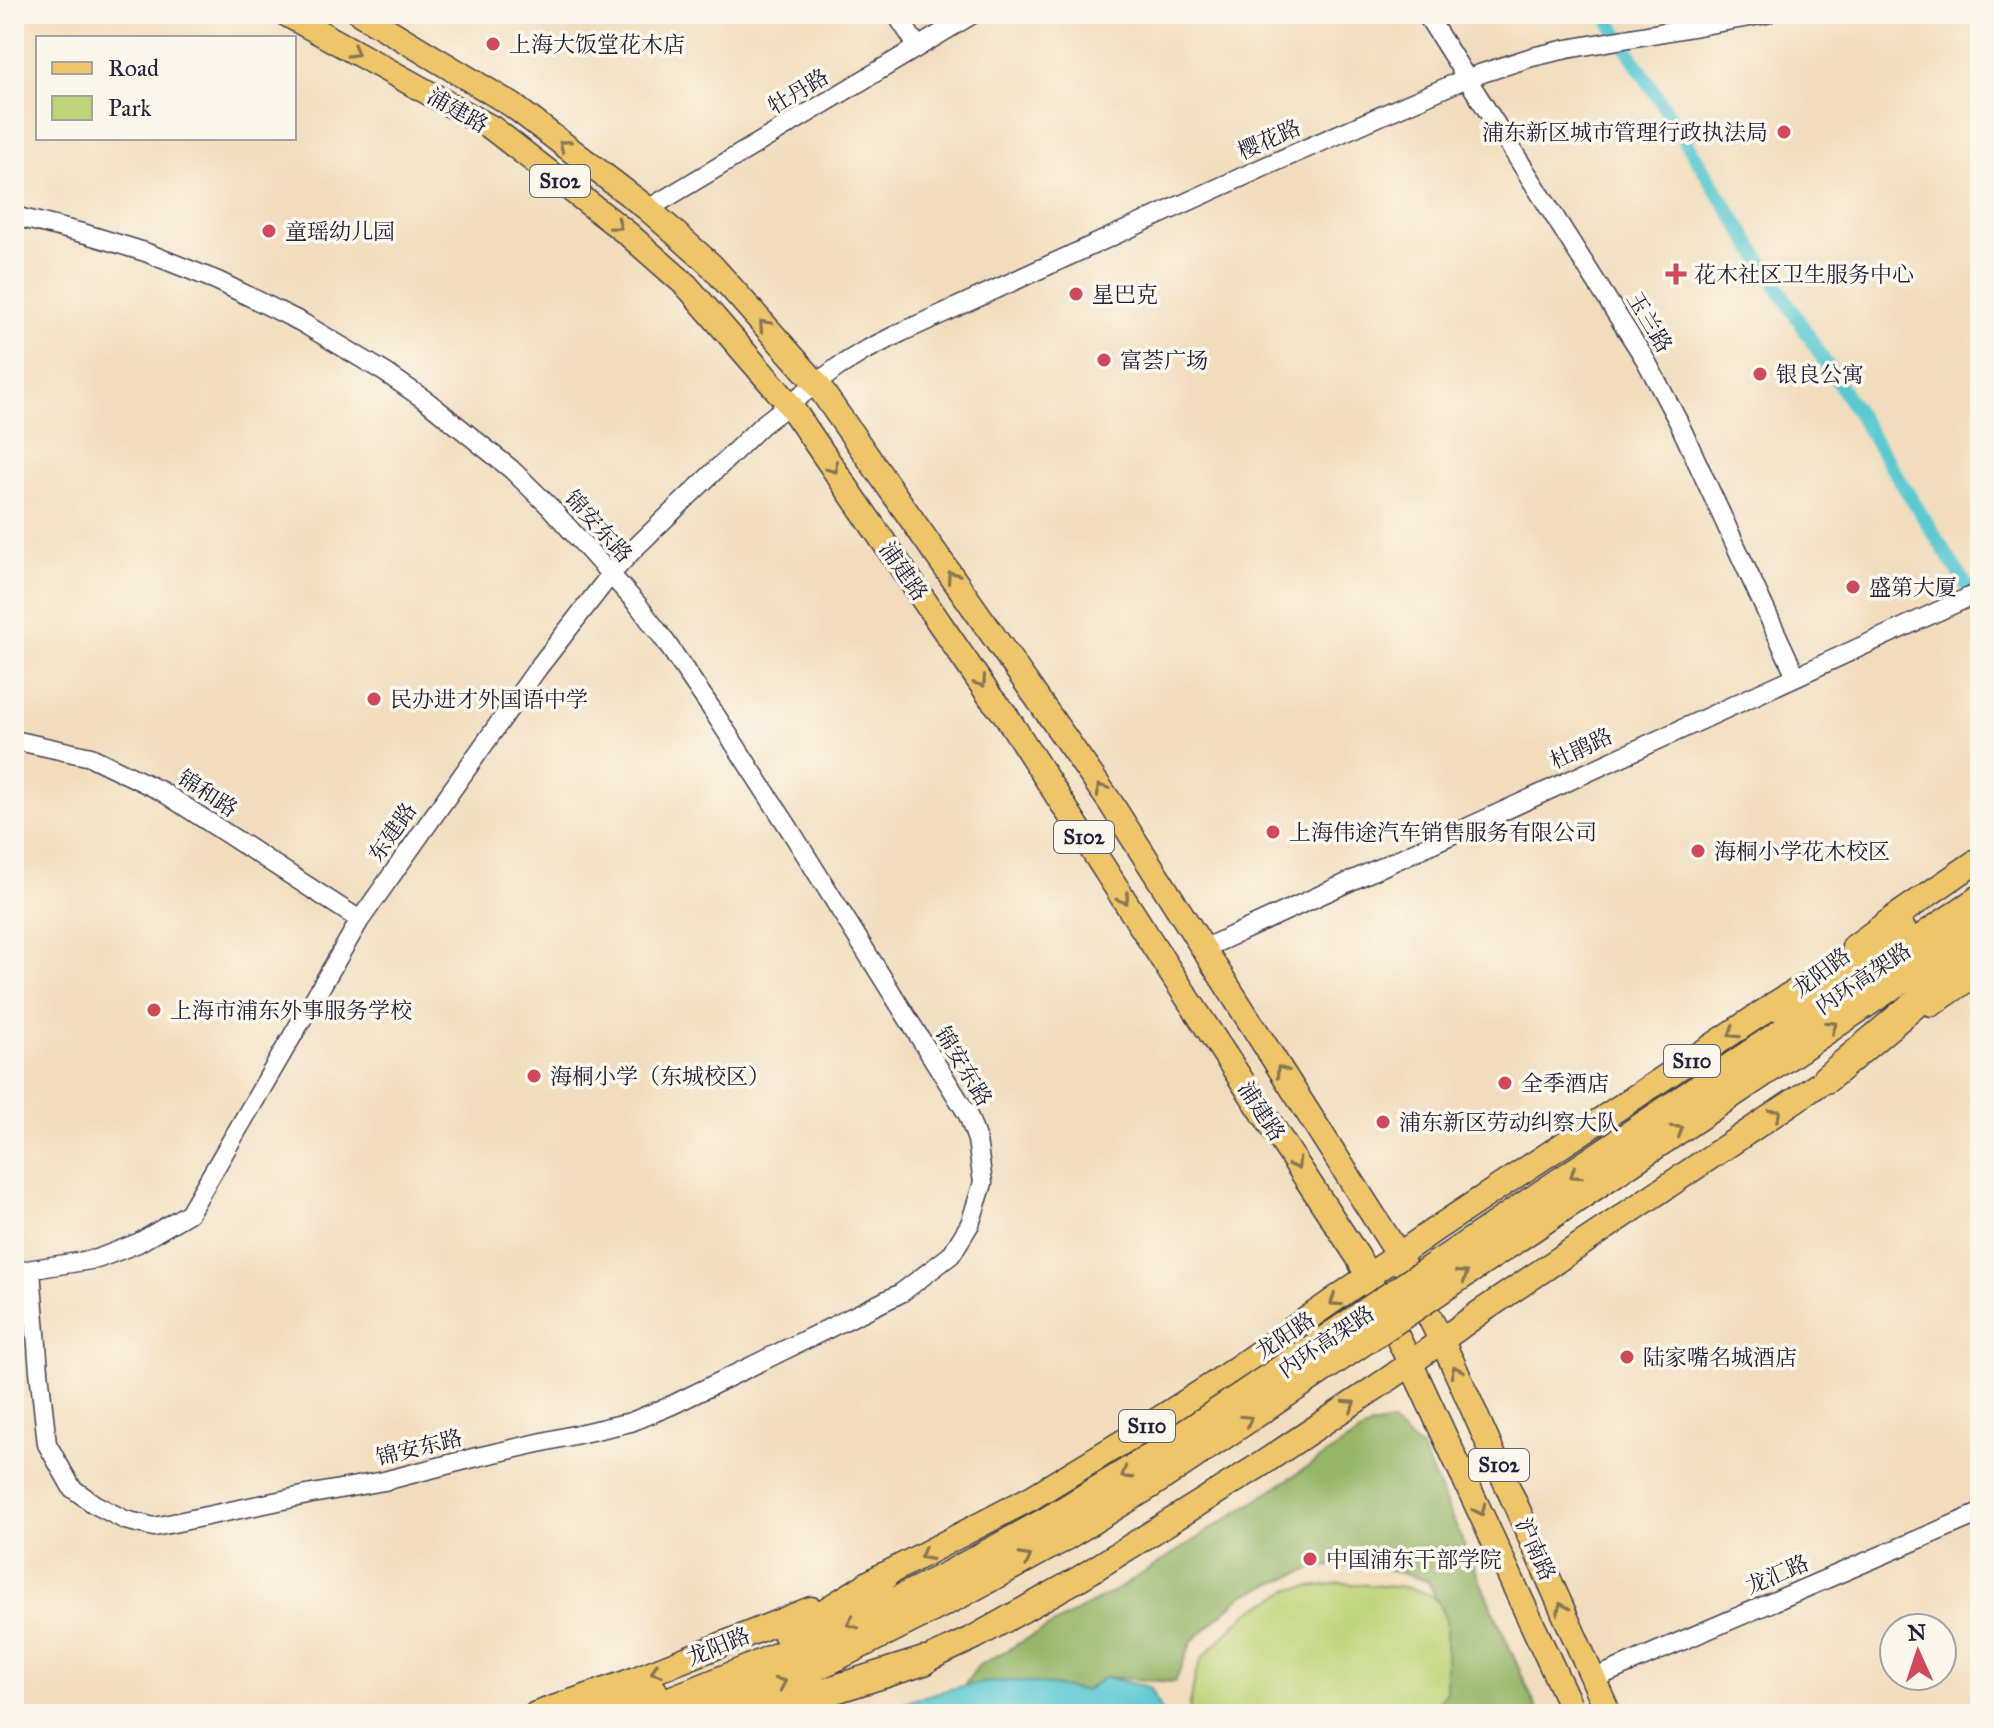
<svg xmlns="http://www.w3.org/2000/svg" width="1994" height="1728" font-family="'IM FELL Great Primer','Noto Serif SC',serif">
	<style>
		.green { fill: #bed377; stroke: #707a59; stroke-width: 2 }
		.forest { fill: #96b568; stroke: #5c6c52; stroke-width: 2 }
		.water { fill: #5cc9d1; stroke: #3f7686; stroke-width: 2 }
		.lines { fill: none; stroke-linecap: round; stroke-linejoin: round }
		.canal { stroke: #5cc9d1; stroke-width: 14 }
		.minor-casing { stroke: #413e4e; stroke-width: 21 }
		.major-casing { stroke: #413e4e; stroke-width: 27 }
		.highway-casing { stroke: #413e4e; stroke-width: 31 }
		.minor { stroke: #fff; stroke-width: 18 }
		.major { stroke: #eec569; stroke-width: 24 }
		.highway { stroke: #eec569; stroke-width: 28 }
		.highway-bridge-casing { stroke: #413e4e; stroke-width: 31; stroke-linecap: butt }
		.highway-bridge { stroke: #eec569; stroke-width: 28 }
		.oneway { stroke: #887452 }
		.poi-dot { fill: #d1495b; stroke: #fbf7ec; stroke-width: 3 }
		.labels { text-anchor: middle; stroke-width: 7; stroke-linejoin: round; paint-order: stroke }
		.shield { fill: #fbf7ec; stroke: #636270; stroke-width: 2 }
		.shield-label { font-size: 20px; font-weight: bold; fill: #22223b }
		.poi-label { font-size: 22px; fill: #22223b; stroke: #fbf7ec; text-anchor: start }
		.street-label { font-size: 22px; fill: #22223b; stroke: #fbf7ec }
	</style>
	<rect width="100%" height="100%" fill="#fbf7ec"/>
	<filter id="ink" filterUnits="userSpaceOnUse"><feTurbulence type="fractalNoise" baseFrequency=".0125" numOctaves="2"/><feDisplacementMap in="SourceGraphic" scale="16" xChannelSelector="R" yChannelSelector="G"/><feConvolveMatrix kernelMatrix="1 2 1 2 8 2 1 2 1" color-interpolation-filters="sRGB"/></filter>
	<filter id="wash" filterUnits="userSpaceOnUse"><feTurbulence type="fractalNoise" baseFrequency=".006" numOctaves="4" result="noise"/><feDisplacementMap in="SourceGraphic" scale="32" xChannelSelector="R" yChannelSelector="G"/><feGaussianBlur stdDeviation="1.8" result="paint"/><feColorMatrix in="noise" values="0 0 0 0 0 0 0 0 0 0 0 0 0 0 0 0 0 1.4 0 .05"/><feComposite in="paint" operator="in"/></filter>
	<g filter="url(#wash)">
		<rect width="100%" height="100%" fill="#f1ddbd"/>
		<!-- green -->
		<path class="green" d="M 1341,1583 L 1410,1588 L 1431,1595 L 1450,1615 L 1446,1693 L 1429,1714 L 1191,1714 L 1189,1710 L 1195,1677 L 1202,1658 L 1247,1613 L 1291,1589 Z"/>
		<!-- forest -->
		<path class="forest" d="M 1391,1422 L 1422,1450 L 1539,1714 L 1429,1714 L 1446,1693 L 1446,1620 L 1428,1581 L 1370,1564 L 1316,1567 L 1243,1595 L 1192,1641 L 1175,1682 L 1105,1677 L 1085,1691 L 1012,1681 L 964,1686 L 978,1666 L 1120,1588 L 1371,1426 Z"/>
		<!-- water -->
		<path class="water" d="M 1105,1677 L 1149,1687 L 1163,1714 L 876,1714 C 920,1696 962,1682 1010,1681 C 1033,1681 1062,1688 1085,1691 Z"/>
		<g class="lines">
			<!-- canal -->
			<path class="canal" d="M 1605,14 L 1980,607"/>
		</g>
	</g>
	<g filter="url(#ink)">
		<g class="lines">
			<!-- minor casing -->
			<g class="minor-casing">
				<path id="minor" d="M 896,14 L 918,47
					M 1426,14 L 1645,359 L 1678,421 L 1796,676
					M 648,209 L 973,14
					M 14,216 L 86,234 L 145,252 L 218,281 L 301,322 L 386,373 L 428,402 L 511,469 L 549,506 L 638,605 L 663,638 L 711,708 L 787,825 L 968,1115 L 977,1140 L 983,1183 L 970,1224 L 951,1255 L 901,1293 L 672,1405 L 631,1422 L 477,1457 L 384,1481 L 312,1494 L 154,1527 L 125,1520 L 94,1504 L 72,1488 L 47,1444 L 39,1371 L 31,1270
					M 14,740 L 91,757 L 161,791 L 360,920
					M 1203,949 L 1980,592
					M 14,1272 L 97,1259 L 138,1243 L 189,1213 L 360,920 L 538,668 L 611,574 L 635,548 L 762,425 L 838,367 L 864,351 L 902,332 L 1264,167 L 1467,78 L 1532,57 L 1567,49 L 1767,14
					M 1593,1679 L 1980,1513"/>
			</g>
			<!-- major casing -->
			<g class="major-casing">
				<path id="major" d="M 286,14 L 492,128 L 628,234 L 687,286 L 789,404 L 991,698 L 1005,714 L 1175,979 L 1358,1257 L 1419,1381 L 1574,1714
					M 361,14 L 512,105 L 648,209 L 711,265 L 816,383 L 1110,802 L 1398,1254 L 1452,1362 L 1609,1714
					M 1854,947 L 1892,919 L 1980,859
					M 1932,1004 L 1980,971
					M 867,1584 L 1031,1498 L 1126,1440 L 1215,1383 L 1437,1228 L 1789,995
					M 909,1668 L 975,1637 L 1080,1578 L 1260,1465 L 1393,1376 L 1479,1313 L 1840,1070
					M 536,1714 L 628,1682 L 811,1609"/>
			</g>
			<!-- highway casing -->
			<g class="highway-casing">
				<path id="highway" d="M 1775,1006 L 1902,931
					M 1755,1051 L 1980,899
					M 1767,1070 L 1980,926
					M 1826,1079 L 1980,949
					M 787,1633 L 825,1613 L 883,1577
					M 592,1714 L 653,1691
					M 634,1714 C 742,1676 845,1627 947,1576
					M 709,1714 L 829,1660 L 958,1595
					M 756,1714 L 924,1661"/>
			</g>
			<!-- minor -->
			<use href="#minor" class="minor"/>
			<!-- major -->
			<use href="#major" class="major"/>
			<!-- highway -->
			<use href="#highway" class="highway"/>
			<!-- highway-bridge casing -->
			<g class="highway-bridge-casing">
				<path id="highway-bridge" d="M 947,1576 L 1046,1522 L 1141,1464 L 1755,1051
					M 958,1595 L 1057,1541 L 1152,1483 L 1767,1070"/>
			</g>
			<!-- highway-bridge -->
			<use href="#highway-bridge" class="highway-bridge"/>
		</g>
		<!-- one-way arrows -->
		<defs><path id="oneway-chevron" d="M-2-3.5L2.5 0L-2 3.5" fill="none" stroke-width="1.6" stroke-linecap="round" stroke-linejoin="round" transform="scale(2)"/></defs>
		<g class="oneway">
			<use href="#oneway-chevron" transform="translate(354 52) rotate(29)"/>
			<use href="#oneway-chevron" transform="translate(564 145) rotate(-142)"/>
			<use href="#oneway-chevron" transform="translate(617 225) rotate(38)"/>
			<use href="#oneway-chevron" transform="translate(764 325) rotate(-132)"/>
			<use href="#oneway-chevron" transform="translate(833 468) rotate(55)"/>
			<use href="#oneway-chevron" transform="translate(952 576) rotate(-125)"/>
			<use href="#oneway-chevron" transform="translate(981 682) rotate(55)"/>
			<use href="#oneway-chevron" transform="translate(1101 789) rotate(-125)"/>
			<use href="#oneway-chevron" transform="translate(1124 899) rotate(58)"/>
			<use href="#oneway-chevron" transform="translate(1832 1026) rotate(-34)"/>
			<use href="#oneway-chevron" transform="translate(1733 1033) rotate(147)"/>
			<use href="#oneway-chevron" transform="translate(1281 1071) rotate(-123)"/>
			<use href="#oneway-chevron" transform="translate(1776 1114) rotate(-34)"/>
			<use href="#oneway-chevron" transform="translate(1678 1130) rotate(-34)"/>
			<use href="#oneway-chevron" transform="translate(1296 1164) rotate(57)"/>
			<use href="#oneway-chevron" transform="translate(1575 1174) rotate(146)"/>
			<use href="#oneway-chevron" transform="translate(1463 1275) rotate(-34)"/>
			<use href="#oneway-chevron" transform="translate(1335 1301) rotate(146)"/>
			<use href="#oneway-chevron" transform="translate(1456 1371) rotate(-115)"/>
			<use href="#oneway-chevron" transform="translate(1350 1405) rotate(-34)"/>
			<use href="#oneway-chevron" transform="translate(1247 1420) rotate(-33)"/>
			<use href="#oneway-chevron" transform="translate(1126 1474) rotate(148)"/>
			<use href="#oneway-chevron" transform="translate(1480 1510) rotate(65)"/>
			<use href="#oneway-chevron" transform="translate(925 1555) rotate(152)"/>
			<use href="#oneway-chevron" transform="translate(1026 1558) rotate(-29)"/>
			<use href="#oneway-chevron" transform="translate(1562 1608) rotate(-114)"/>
			<use href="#oneway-chevron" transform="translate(852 1623) rotate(156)"/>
			<use href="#oneway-chevron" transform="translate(656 1671) rotate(159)"/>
			<use href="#oneway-chevron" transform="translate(781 1683) rotate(-25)"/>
		</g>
	</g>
	<!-- markers -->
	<g class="poi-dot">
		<circle cx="493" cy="44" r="8"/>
		<circle cx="1784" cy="132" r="8"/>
		<circle cx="269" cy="231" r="8"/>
		<path d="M1672 262h8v8h8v8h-8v8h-8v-8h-8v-8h8z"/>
		<circle cx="1076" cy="294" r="8"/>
		<circle cx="1104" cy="360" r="8"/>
		<circle cx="1760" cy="374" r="8"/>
		<circle cx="1853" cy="587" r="8"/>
		<circle cx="374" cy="699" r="8"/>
		<circle cx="1273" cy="832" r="8"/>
		<circle cx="1698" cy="851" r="8"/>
		<circle cx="154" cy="1010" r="8"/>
		<circle cx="534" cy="1076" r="8"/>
		<circle cx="1505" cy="1083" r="8"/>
		<circle cx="1383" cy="1122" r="8"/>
		<circle cx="1627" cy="1357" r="8"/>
		<circle cx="1310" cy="1559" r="8"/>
	</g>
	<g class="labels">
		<!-- shield labels -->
		<g class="shield">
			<rect x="530" y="165" width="60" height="32" rx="6"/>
			<rect x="1054" y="821" width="60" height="32" rx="6"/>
			<rect x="1664" y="1045" width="56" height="32" rx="6"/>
			<rect x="1119" y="1410" width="56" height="32" rx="6"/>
			<rect x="1469" y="1449" width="60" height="32" rx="6"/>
		</g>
		<g class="shield-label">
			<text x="560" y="188">S102</text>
			<text x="1084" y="844">S102</text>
			<text x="1692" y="1068">S110</text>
			<text x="1147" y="1433">S110</text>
			<text x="1499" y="1472">S102</text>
		</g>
		<!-- poi labels -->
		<g class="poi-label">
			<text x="509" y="52">上海大饭堂花木店</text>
			<text x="1768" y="140" text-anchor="end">浦东新区城市管理行政执法局</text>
			<text x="285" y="239">童瑶幼儿园</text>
			<text x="1694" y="282">花木社区卫生服务中心</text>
			<text x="1092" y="302">星巴克</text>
			<text x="1120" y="368">富荟广场</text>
			<text x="1776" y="382">银良公寓</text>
			<text x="1869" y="595">盛第大厦</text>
			<text x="390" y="707">民办进才外国语中学</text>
			<text x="1289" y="840">上海伟途汽车销售服务有限公司</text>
			<text x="1714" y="859">海桐小学花木校区</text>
			<text x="170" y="1018">上海市浦东外事服务学校</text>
			<text x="550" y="1084">海桐小学（东城校区）</text>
			<text x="1521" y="1091">全季酒店</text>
			<text x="1399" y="1130">浦东新区劳动纠察大队</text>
			<text x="1643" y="1365">陆家嘴名城酒店</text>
			<text x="1326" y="1567">中国浦东干部学院</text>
		</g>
		<!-- street labels -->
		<g class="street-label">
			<text transform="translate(798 91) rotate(-31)" y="8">牡丹路</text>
			<text transform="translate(458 110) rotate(30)" y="8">浦建路</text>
			<text transform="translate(1269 139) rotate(-24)" y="8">樱花路</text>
			<text transform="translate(1650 322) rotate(59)" y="8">玉兰路</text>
			<text transform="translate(599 526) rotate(48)" y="8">锦安东路</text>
			<text transform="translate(904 571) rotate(55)" y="8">浦建路</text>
			<text transform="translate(1581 748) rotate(-25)" y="8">杜鹃路</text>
			<text transform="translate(208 793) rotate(33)" y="8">锦和路</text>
			<text transform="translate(392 832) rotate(-55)" y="8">东建路</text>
			<text transform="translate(1821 972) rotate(-37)" y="8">龙阳路</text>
			<text transform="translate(1863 978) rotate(-34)" y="8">内环高架路</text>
			<text transform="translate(964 1066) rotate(59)" y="8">锦安东路</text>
			<text transform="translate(1262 1111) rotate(57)" y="8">浦建路</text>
			<text transform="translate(1285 1335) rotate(-34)" y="8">龙阳路</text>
			<text transform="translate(1326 1341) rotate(-34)" y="8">内环高架路</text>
			<text transform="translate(419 1447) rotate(-14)" y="8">锦安东路</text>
			<text transform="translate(1536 1549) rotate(66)" y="8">沪南路</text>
			<text transform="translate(1777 1574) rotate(-23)" y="8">龙汇路</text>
			<text transform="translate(718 1646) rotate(-22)" y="8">龙阳路</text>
		</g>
	</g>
	<!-- margin -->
	<rect width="1994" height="1728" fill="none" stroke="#fbf7ec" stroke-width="48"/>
	<!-- legend -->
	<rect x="36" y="36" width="260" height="104" fill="#fbf7ec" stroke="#a4a2a5" stroke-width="2"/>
	<rect x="52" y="62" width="40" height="12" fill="#eec569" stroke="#a4a2a5" stroke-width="2"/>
	<text x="108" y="76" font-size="24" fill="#22223b">Road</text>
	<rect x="52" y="96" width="40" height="24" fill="#bed377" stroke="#a4a2a5" stroke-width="2"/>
	<text x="108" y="116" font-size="24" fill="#22223b">Park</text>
	<!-- north arrow -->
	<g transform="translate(1918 1652) rotate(357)"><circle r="38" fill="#fbf7ec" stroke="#a4a2a5" stroke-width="2"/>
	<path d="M0-6L14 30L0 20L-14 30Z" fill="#d1495b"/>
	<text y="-12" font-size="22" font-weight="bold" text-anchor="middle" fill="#22223b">N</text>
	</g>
</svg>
